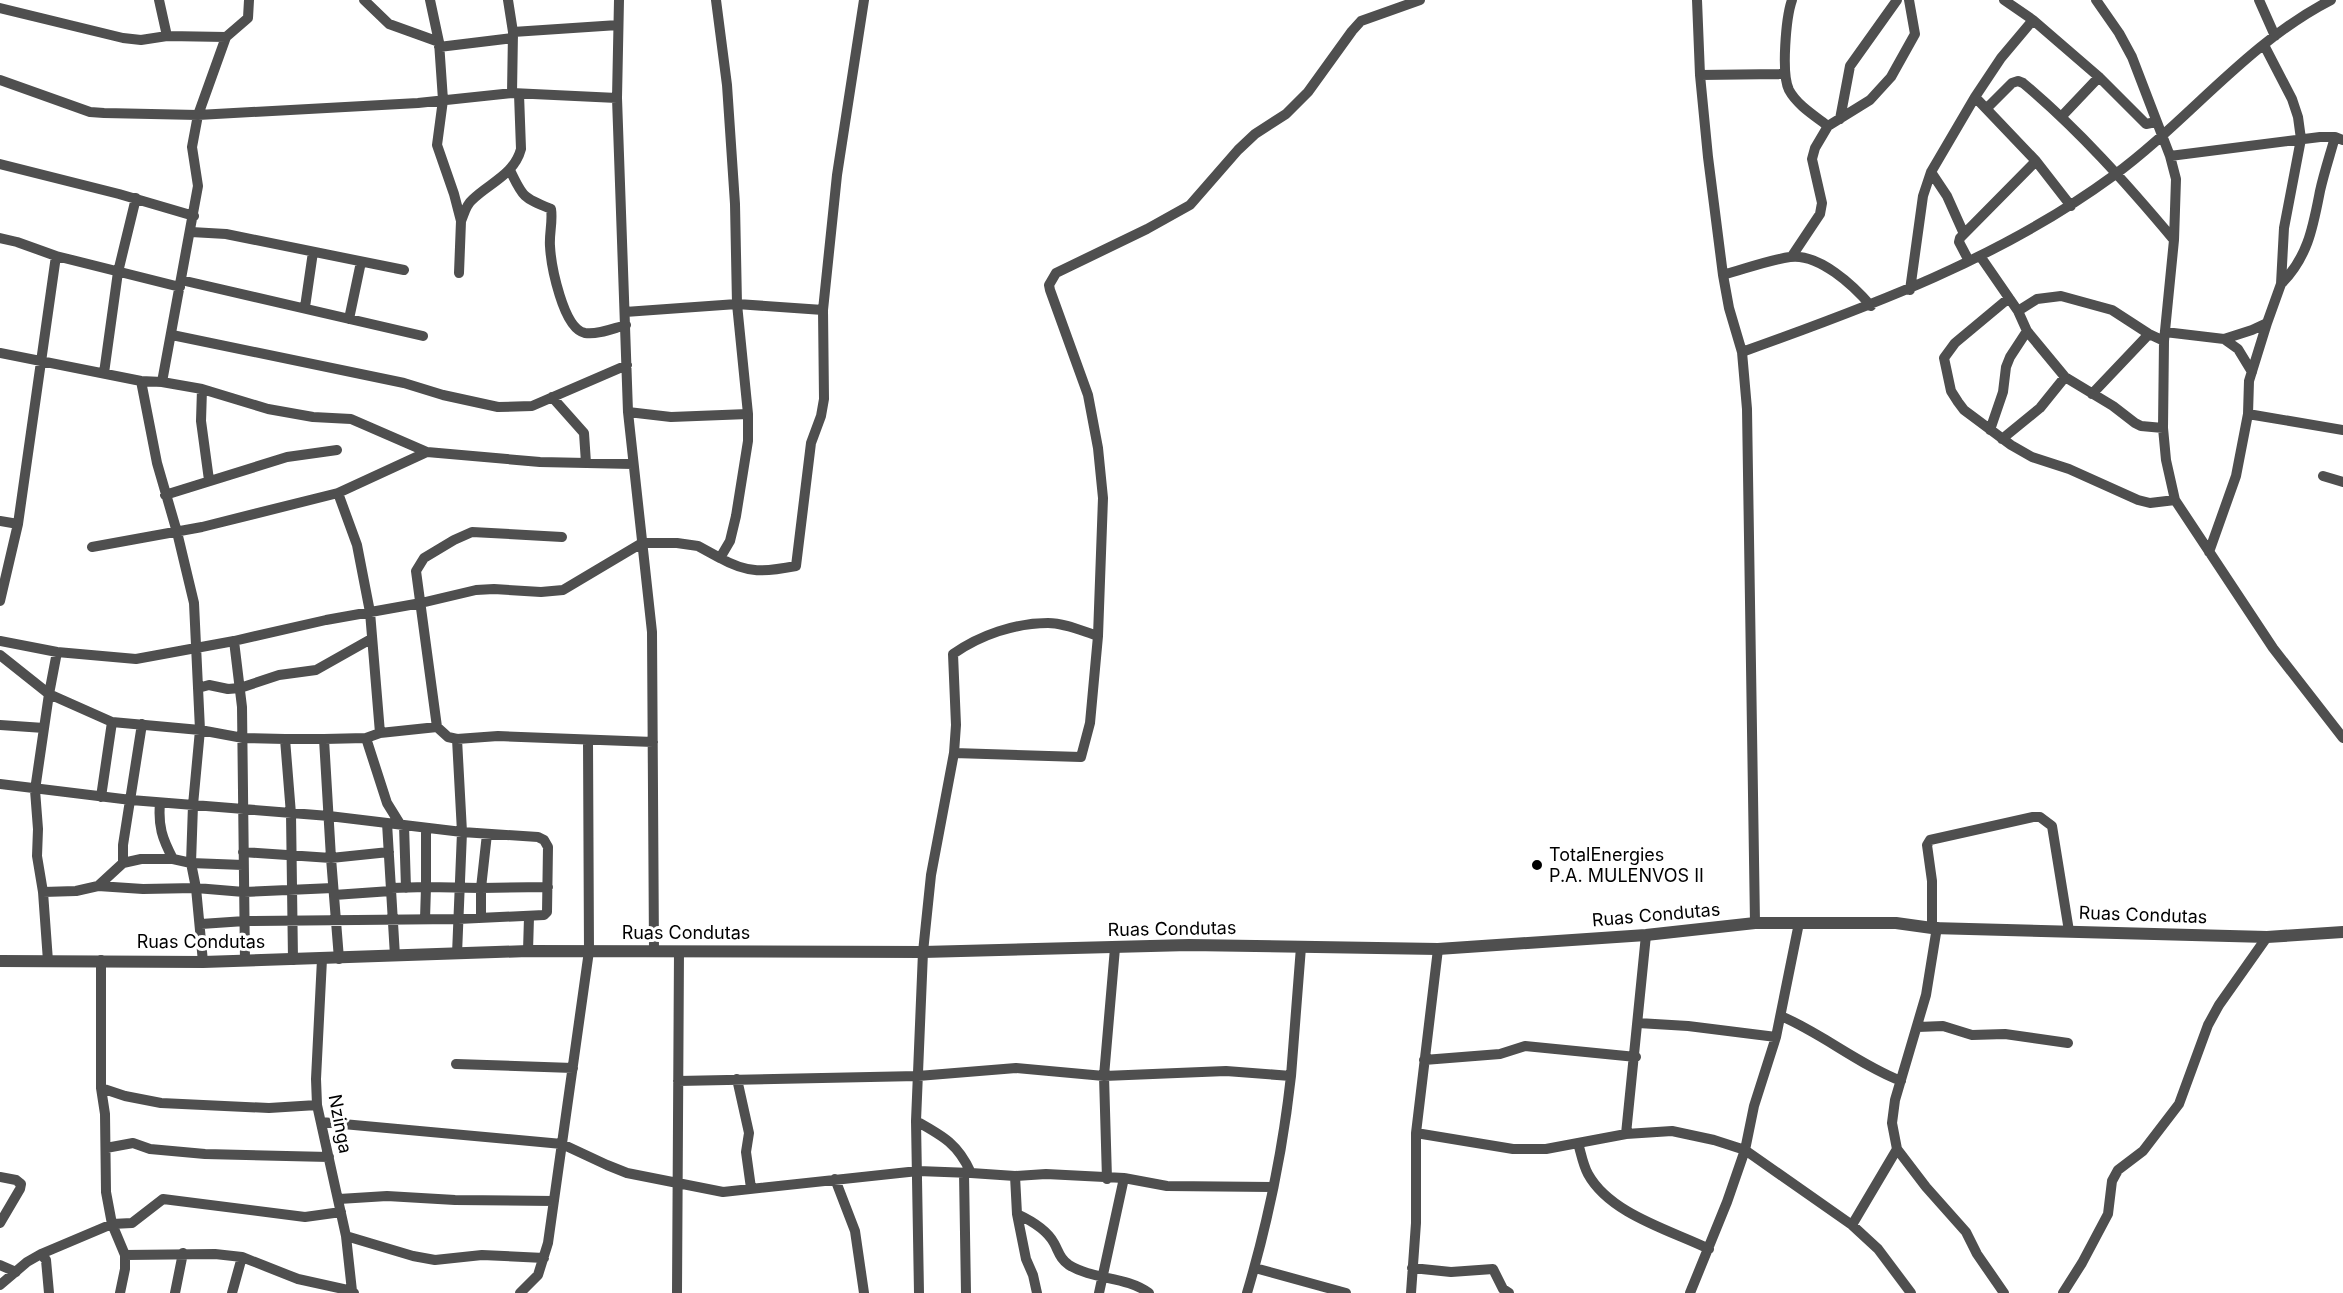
<svg xmlns="http://www.w3.org/2000/svg" width="2343" height="1293" font-family="Inter,sans-serif">
	<style>
		.lines { fill: none; stroke-linecap: round; stroke-linejoin: round }
		.minor { stroke: #4f4f4f; stroke-width: 10 }
		.tertiary { stroke: #4f4f4f; stroke-width: 12 }
		.poi-dot { fill: #000; stroke: #fff; stroke-width: 2 }
		.labels { text-anchor: middle; stroke-width: 6; stroke-linejoin: round; paint-order: stroke }
		.poi-label { font-size: 18px; fill: #000; stroke: #fff; text-anchor: start }
		.street-label { font-size: 18px; fill: #000; stroke: #fff }
	</style>
	<rect width="100%" height="100%" fill="#fff"/>
	<g class="lines">
		<!-- minor -->
		<path class="minor" d="M 159,0 L 167,36
			M 364,0 L 389,24 L 439,42
			M 430,0 L 439,42 L 443,100 L 437,145 L 454,194 L 461,221 L 459,273
			M 508,0 L 513,32 L 512,93
			M 619,0 L 617,98 L 628,412 L 652,632 L 654,951
			M 716,0 L 727,85 L 735,204 L 737,304 L 748,414 L 748,441 L 736,516 L 730,541 L 720,558 C 748,574 765,572 796,566 L 811,443 L 821,416 L 824,399 L 823,310 L 837,175 L 864,0
			M 1697,0 L 1700,75 L 1708,157 L 1723,275 L 1729,308 L 1742,352 L 1747,409 L 1755,923
			M 1792,0 C 1786,17 1781,74 1789,90 C 1797,105 1815,116 1828,126
			M 2004,0 L 2033,20 L 2099,77 L 2146,124 L 2156,122
			M 2096,0 L 2119,33 L 2132,57 L 2170,156 L 2176,179 L 2174,240 L 2164,341 L 2163,428 L 2166,460 L 2175,500 L 2273,648 L 2343,738
			M 2259,0 L 2275,36
			M 0,8 L 123,38 L 141,40 L 167,36 L 226,37
			M 513,32 L 618,25
			M 439,47 L 513,38
			M 1700,75 L 1785,74
			M 0,80 L 90,112 L 104,113 L 198,115 L 418,103 L 512,93 L 617,98
			M 1975,97 L 2036,161 L 2071,206
			M 1987,108 L 2012,83 L 2018,81 L 2023,83 C 2079,130 2127,184 2174,240
			M 2062,116 L 2099,77
			M 1840,119 L 1850,66 L 1897,0
			M 2170,156 L 2320,137 L 2335,137 L 2343,140
			M 0,164 L 119,194 L 194,216
			M 510,170 C 523,198 524,198 551,209 C 553,221 549,234 550,246 C 551,265 563,329 585,333 C 598,335 614,328 626,325
			M 1931,172 L 1947,196 L 1964,234
			M 461,221 C 464,214 466,205 472,200 C 489,183 514,175 521,149 L 519,94
			M 191,232 L 226,234 L 404,270
			M 0,238 L 17,242 L 56,256 L 18,524 L 0,601
			M 56,256 L 180,287
			M 1792,256 L 1820,214 L 1822,203 L 1812,159 L 1815,148 L 1828,126 L 1870,100 L 1891,77 L 1915,34 L 1909,0
			M 1980,256 L 2018,311 L 2027,331 L 2065,377 L 2113,406 L 2135,423 L 2141,426 L 2163,428
			M 1969,261 L 1959,242 L 1960,238 L 2036,161
			M 1723,275 C 1745,269 1768,260 1790,257 C 1819,253 1854,286 1871,306
			M 181,280 L 423,336
			M 2281,284 C 2308,257 2313,227 2320,191 C 2324,173 2330,155 2335,137
			M 1910,290 L 1923,196 L 1931,172 L 1975,97 L 2001,58 L 2033,20
			M 2009,298 L 1955,343 L 1944,358 L 1951,391 L 1958,402 L 1964,410 L 2011,445 L 2032,457 L 2069,469 L 2138,500 L 2150,503 L 2175,500
			M 305,307 L 313,252
			M 2018,311 L 2037,299 L 2061,296 L 2112,310 L 2149,334 L 2164,341
			M 625,312 L 737,304 L 823,310
			M 349,319 L 361,262
			M 2165,332 L 2224,339 L 2252,330 L 2267,323
			M 172,335 L 404,383 L 443,395 L 498,407 L 532,406 L 627,365
			M 2224,339 L 2238,349 L 2252,372
			M 1742,352 C 1871,306 2001,258 2113,176 C 2188,121 2247,43 2331,0
			M 0,353 L 141,381 L 162,382 L 202,389 L 268,409 L 313,417 L 351,419 L 427,452 L 540,462 L 633,464
			M 104,373 L 118,272 L 136,198
			M 141,381 L 157,463 L 177,532 L 194,603 L 200,730 L 193,805 L 191,863 L 243,865
			M 162,382 L 198,186 L 192,147 L 198,115 L 226,37 L 248,18 L 249,0
			M 202,389 L 201,421 L 209,480
			M 2092,394 L 2149,334
			M 552,397 L 584,433 L 586,463
			M 628,412 L 671,417 L 748,414
			M 2248,414 L 2343,430
			M 1990,430 L 2003,392 L 2006,367 L 2010,357 L 2027,331
			M 2002,439 L 2040,408 L 2065,377
			M 2323,476 L 2343,482
			M 338,493 L 357,545 L 370,612 L 380,733 L 437,727 L 448,737 L 457,739 L 498,736 L 653,742
			M 165,495 L 287,457 L 337,450
			M 0,521 L 18,524
			M 92,547 L 202,527 L 338,493 L 427,452
			M 2209,552 L 2236,476 L 2248,414 L 2249,381 L 2267,323 L 2281,284 L 2284,228 L 2301,139 L 2298,117 L 2292,99 L 2264,45
			M 0,641 L 57,652 L 136,659 L 234,641 L 326,620 L 421,603 L 476,590 L 494,589 L 541,592 L 563,590 L 642,543 L 677,543 L 698,546 L 720,558
			M 234,641 L 242,707 L 245,961
			M 57,652 L 49,694 L 112,722 L 200,730 L 243,738 L 285,739 L 291,814 L 293,960
			M 0,655 L 49,694 L 35,790 L 38,829 L 37,856 L 43,892 L 48,961
			M 198,688 L 209,685 L 228,689 L 240,688 L 279,675 L 316,670 L 371,639
			M 0,725 L 44,728
			M 437,727 L 416,571 L 424,558 L 454,540 L 472,532 L 562,537
			M 366,738 L 387,803 L 400,824
			M 285,739 L 324,739
			M 457,739 L 462,832 L 457,954
			M 954,753 L 956,725 L 953,654 C 980,635 1015,623 1048,623 C 1065,623 1082,631 1098,636
			M 0,784 L 131,800 L 329,816 L 462,832 L 538,837 L 544,840 L 548,847 L 547,912 L 544,915 L 458,919 L 245,921 L 201,924
			M 101,797 L 112,722
			M 160,803 C 158,826 162,838 173,859 L 191,863 L 196,888 L 244,892 L 333,888
			M 387,823 L 395,956
			M 404,825 L 406,888
			M 243,852 L 331,858 L 389,852
			M 123,863 L 123,845 L 142,724
			M 98,886 L 123,863 L 141,859 L 173,859
			M 391,888 L 426,887 L 426,828
			M 43,892 L 76,891 L 98,886 L 143,889 L 196,888 L 203,962
			M 334,895 L 391,891
			M 481,918 L 481,888 L 487,834
			M 425,919 L 426,887 L 481,888 L 548,887
			M 1932,928 L 1932,881 L 1927,845 L 1930,840 L 2033,817 L 2040,817 L 2052,826 L 2069,931
			M 528,951 L 529,917
			M 322,959 L 316,1079 L 317,1105 L 346,1236 L 352,1291 L 354,1293
			M 339,959 L 331,858 L 324,739 L 366,738 L 380,733
			M 101,960 L 101,1088 L 105,1114 L 106,1192 L 112,1224 L 125,1255 L 215,1254 L 242,1257 L 298,1279 L 352,1291
			M 1781,1016 C 1823,1034 1858,1064 1901,1081
			M 1638,1023 L 1688,1026 L 1776,1037
			M 1918,1027 L 1943,1026 L 1972,1035 L 2005,1034 L 2068,1043
			M 1424,1060 L 1500,1054 L 1525,1046 L 1636,1057
			M 456,1064 L 573,1068
			M 737,1079 L 749,1133 L 746,1152 L 751,1188
			M 678,1081 L 918,1076 L 1016,1068 L 1104,1076 L 1226,1071 L 1291,1076 L 1301,947
			M 101,1088 L 125,1096 L 161,1103 L 269,1108 L 317,1105
			M 916,1121 C 943,1136 958,1144 971,1173 L 1015,1176 L 1017,1214 C 1030,1220 1047,1230 1054,1243 C 1059,1252 1060,1259 1069,1265 C 1093,1280 1126,1276 1149,1293
			M 321,1122 L 562,1144 L 607,1165 L 627,1173 L 723,1192 L 918,1171 L 971,1173
			M 1416,1133 L 1513,1149 L 1546,1149 L 1626,1134 L 1672,1131 L 1714,1140 L 1745,1150 L 1852,1225 L 1878,1249 L 1911,1293
			M 1626,1134 L 1646,935
			M 1578,1143 C 1581,1153 1583,1165 1588,1174 C 1610,1214 1670,1230 1709,1249
			M 106,1148 L 133,1143 L 150,1149 L 205,1154 L 329,1157
			M 1897,1149 L 1926,1187 L 1966,1232 L 1977,1254 L 2004,1293
			M 964,1173 L 966,1293
			M 1015,1176 L 1046,1174 L 1124,1178 L 1167,1186 L 1273,1187
			M 0,1177 L 16,1180 L 21,1184 L 20,1189 L 0,1223
			M 835,1179 L 855,1231 L 864,1293
			M 1107,1179 L 1104,1076 L 1115,948
			M 339,1199 L 387,1196 L 455,1200 L 554,1201
			M 1017,1214 L 1026,1259 L 1033,1275 L 1037,1293
			M 1852,1225 L 1897,1149 L 1892,1123 L 1895,1100 L 1926,995 L 1937,927
			M 346,1236 L 413,1256 L 435,1260 L 482,1255 L 544,1258
			M 41,1254 L 46,1260 L 49,1293
			M 0,1265 L 16,1272
			M 1255,1268 L 1346,1293
			M 1412,1268 L 1451,1272 L 1493,1269 L 1503,1289 L 1509,1293
			M 0,1285 L 27,1262 L 41,1254 L 112,1224 L 132,1223 L 163,1199 L 305,1217 L 341,1212
			M 120,1293 L 125,1269 L 125,1255
			M 175,1293 L 183,1253
			M 232,1293 L 242,1257
			M 520,1293 L 538,1275 L 548,1243 L 589,951 L 588,740
			M 677,1293 L 679,951
			M 919,1293 L 916,1121 L 923,952 L 931,875 L 954,753 L 1081,757 L 1090,723 L 1098,636 L 1103,498 L 1098,448 L 1088,395 L 1050,290 L 1049,285 L 1056,273 L 1147,229 L 1190,205 L 1238,150 L 1255,134 L 1286,114 L 1308,92 L 1352,31 L 1361,21 L 1420,0
			M 1099,1293 L 1124,1178
			M 1247,1293 C 1268,1222 1283,1149 1291,1076
			M 1411,1293 L 1416,1223 L 1416,1133 L 1438,949
			M 1690,1293 L 1727,1202 L 1745,1150 L 1754,1106 L 1776,1037 L 1799,923
			M 2063,1293 L 2082,1263 L 2108,1214 L 2112,1181 L 2118,1170 L 2143,1151 L 2179,1104 L 2208,1025 L 2219,1005 L 2267,937"/>
		<!-- tertiary -->
		<path class="tertiary" d="M 0,961 L 203,962 L 528,951 L 923,952 L 1189,945 L 1438,949 L 1646,935 L 1755,923 L 1896,923 L 1932,928 L 2267,937 L 2343,932"/>
	</g>
	<!-- markers -->
	<circle class="poi-dot" cx="1537" cy="865" r="6"/>
	<g class="labels">
		<!-- poi labels -->
		<g class="poi-label">
			<text x="1549" y="861">TotalEnergies<tspan x="1549" dy="21">P.A. MULENVOS II</tspan></text>
		</g>
		<!-- street labels -->
		<g class="street-label">
			<text transform="translate(1656 915) rotate(-5)" y="6">Ruas Condutas</text>
			<text transform="translate(2143 915) rotate(2)" y="6">Ruas Condutas</text>
			<text transform="translate(1172 929) rotate(-1)" y="6">Ruas Condutas</text>
			<text x="686" y="939">Ruas Condutas</text>
			<text x="201" y="948">Ruas Condutas</text>
			<text transform="translate(340 1124) rotate(79)" y="6">Nzinga</text>
		</g>
	</g>
</svg>
